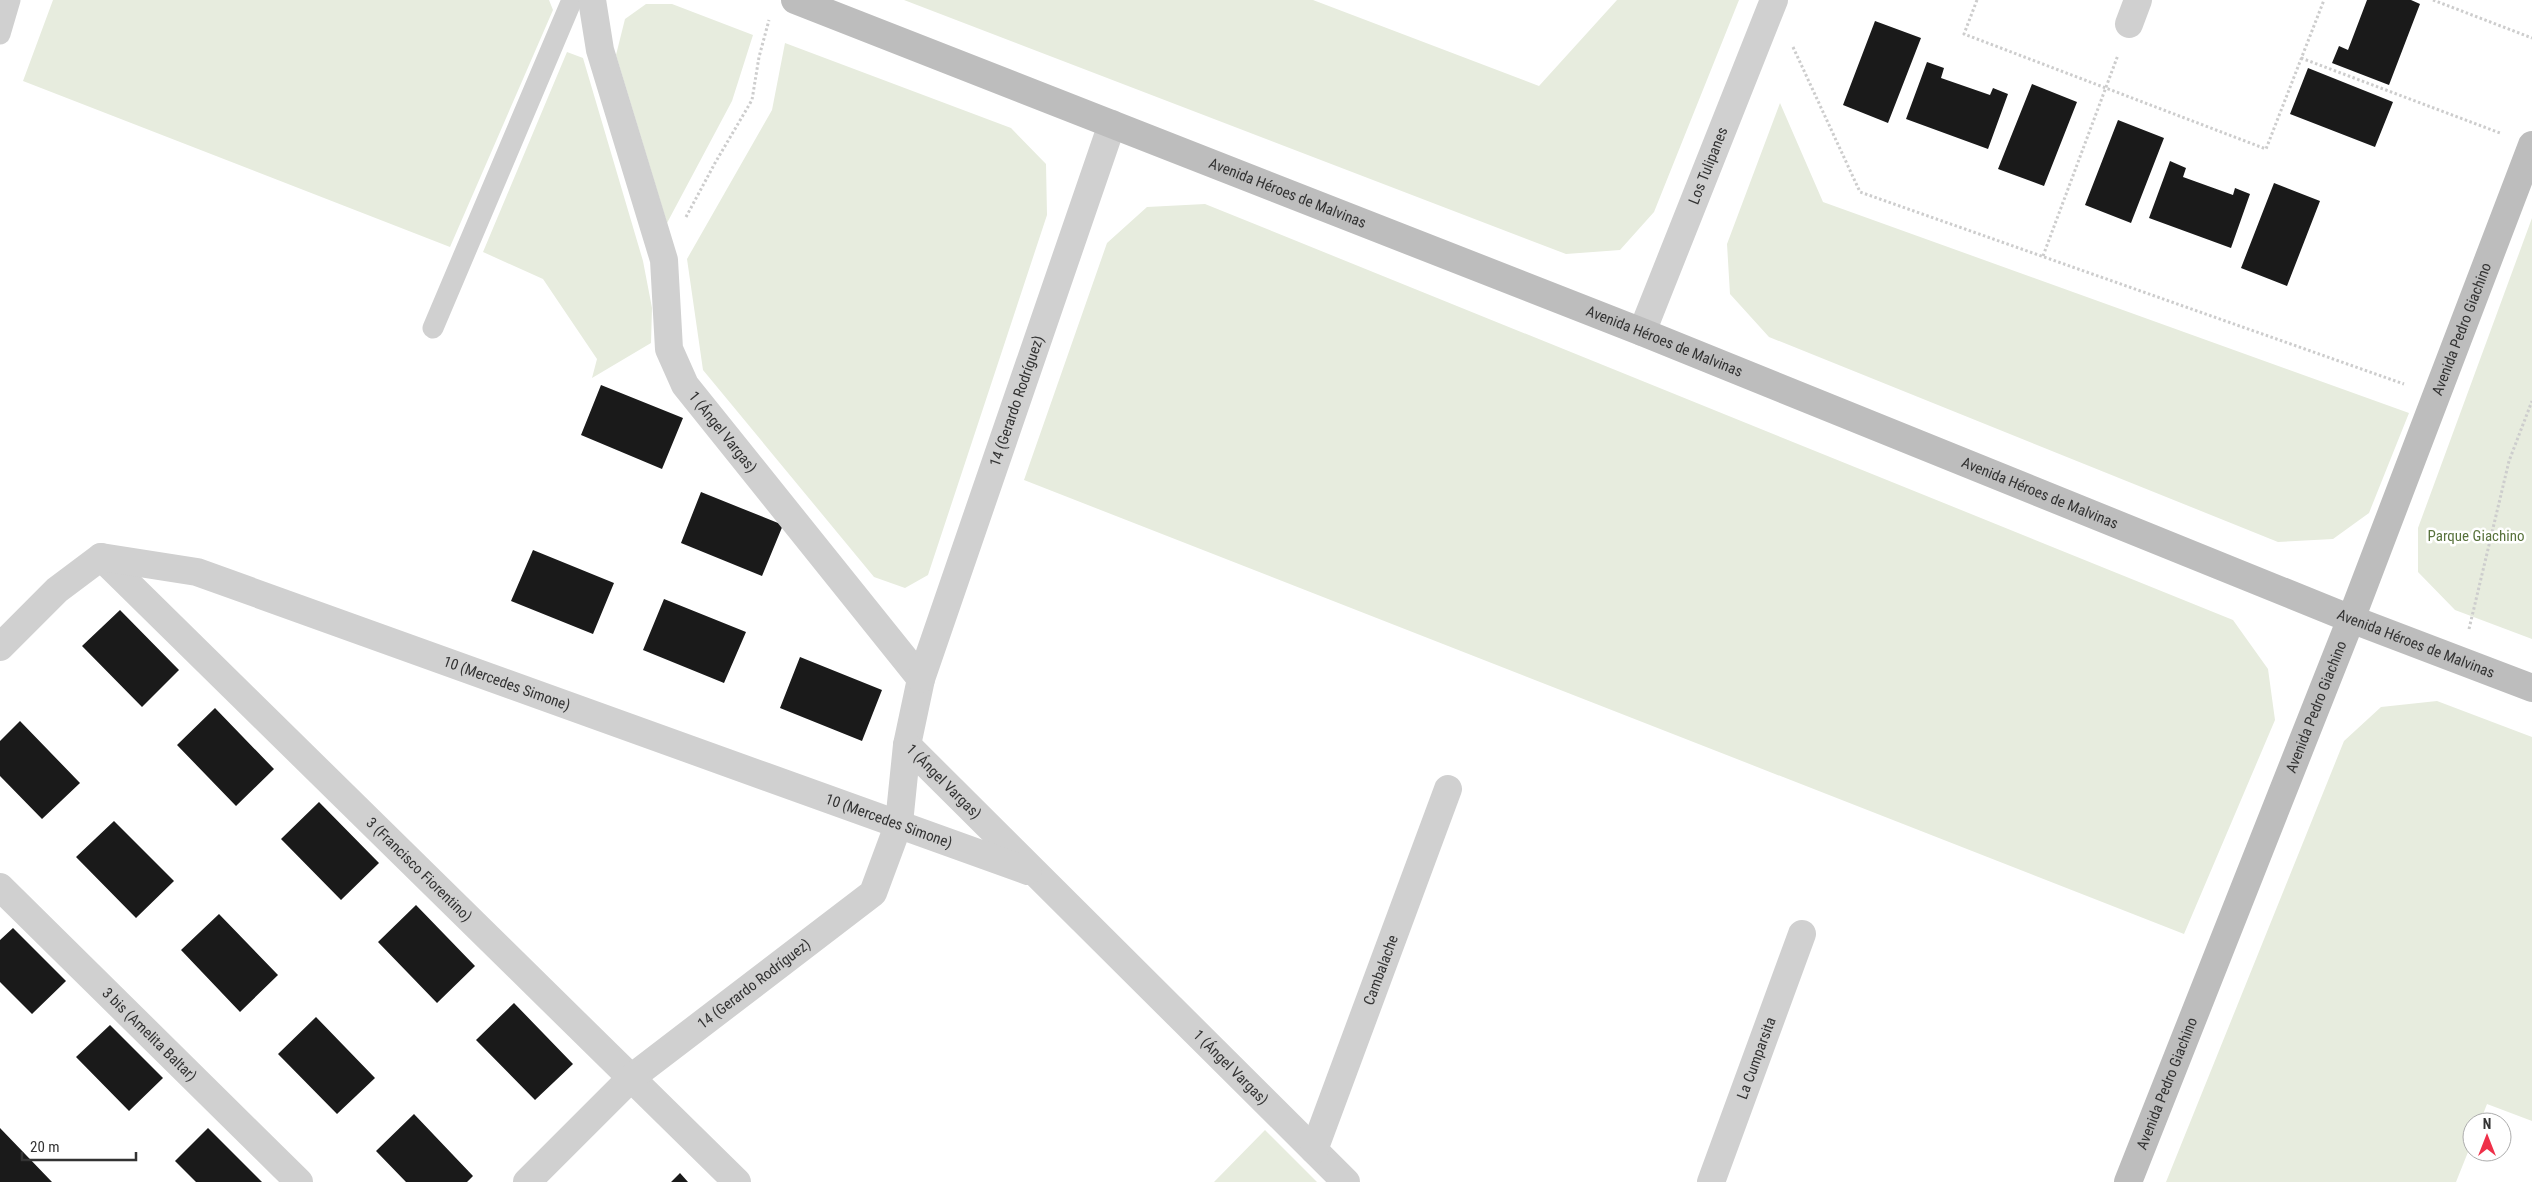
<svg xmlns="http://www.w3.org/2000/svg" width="2532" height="1182" font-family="'Roboto Condensed',sans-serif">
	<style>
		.green { fill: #e7ecde }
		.building { fill: #1a1a1a }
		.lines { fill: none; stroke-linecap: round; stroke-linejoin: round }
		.path { stroke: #cdcdcd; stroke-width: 3; stroke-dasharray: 2.5 2.5; stroke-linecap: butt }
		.service { stroke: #d0d0d0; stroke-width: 21 }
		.minor { stroke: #d0d0d0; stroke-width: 28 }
		.secondary { stroke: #bdbdbd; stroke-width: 28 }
		.labels { text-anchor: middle; stroke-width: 5; stroke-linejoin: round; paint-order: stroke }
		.street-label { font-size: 15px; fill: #333; stroke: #fff }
		.park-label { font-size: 15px; fill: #58723c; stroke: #fff }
	</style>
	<rect width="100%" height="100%" fill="#fff"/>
	<!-- green -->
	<path class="green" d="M 53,0 L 549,0 L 553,10 L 450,247 L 23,81 Z
		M 904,0 L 1313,0 L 1539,86 L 1617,0 L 1739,0 L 1654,212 L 1620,250 L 1566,254 Z
		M 646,4 L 672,4 L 753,35 L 732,101 L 667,223 L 616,55 L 625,19 Z
		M 785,43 L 1011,128 L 1046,164 L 1047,215 L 928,575 L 905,588 L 874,577 L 703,370 L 687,259 L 772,110 Z
		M 567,52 L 583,58 L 643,261 L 652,308 L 651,343 L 592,378 L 597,359 L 543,279 L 483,252 Z
		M 1780,103 L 1823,202 L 2409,413 L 2369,513 L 2333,539 L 2278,542 L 1769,337 L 1730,294 L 1727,244 Z
		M 1205,204 L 2233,620 L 2268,669 L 2275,720 L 2184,934 L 1024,480 L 1107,243 L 1147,207 Z
		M 2532,218 L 2532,639 L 2455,610 L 2418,572 L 2418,528 Z
		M 2437,701 L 2532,737 L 2532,1121 L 2487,1104 L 2480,1122 L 2472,1122 L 2472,1142 L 2456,1182 L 2166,1182 L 2344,741 L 2381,707 Z
		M 1265,1130 L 1317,1182 L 1214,1182 Z"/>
	<!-- building -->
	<path class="building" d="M 2367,0 L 2411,0 L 2420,4 L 2389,85 L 2332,63 L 2339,46 L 2348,50 Z
		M 1875,21 L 1921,38 L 1888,123 L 1843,105 Z
		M 1927,62 L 1944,68 L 1941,78 L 1990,95 L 1993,88 L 2008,94 L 1988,149 L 1906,119 Z
		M 2308,68 L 2393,102 L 2375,147 L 2290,114 Z
		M 2032,84 L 2077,102 L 2044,186 L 1998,169 Z
		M 2118,120 L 2164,138 L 2131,223 L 2085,205 Z
		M 2170,161 L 2186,168 L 2183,177 L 2233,195 L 2235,188 L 2250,194 L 2231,248 L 2149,218 Z
		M 2274,183 L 2320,201 L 2287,286 L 2241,268 Z
		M 601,385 L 683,418 L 662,469 L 581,435 Z
		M 701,492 L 783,525 L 762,576 L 681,543 Z
		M 533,550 L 614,583 L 593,634 L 511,601 Z
		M 664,599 L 746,632 L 724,683 L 643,650 Z
		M 120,610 L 179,670 L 142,707 L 82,646 Z
		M 800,657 L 882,690 L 862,741 L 780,708 Z
		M 215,708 L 274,769 L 236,806 L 177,745 Z
		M 20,721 L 80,783 L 42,819 L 0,776 L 0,741 Z
		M 319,802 L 379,863 L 341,900 L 281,839 Z
		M 114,821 L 174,881 L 136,918 L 76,857 Z
		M 416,905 L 475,966 L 437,1003 L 378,942 Z
		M 219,914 L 278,975 L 240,1012 L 181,950 Z
		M 13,928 L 66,981 L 32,1014 L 0,982 L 0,940 Z
		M 514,1003 L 573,1064 L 535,1100 L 476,1040 Z
		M 316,1017 L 375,1078 L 337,1114 L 278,1054 Z
		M 110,1025 L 163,1078 L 129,1111 L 76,1057 Z
		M 414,1114 L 473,1176 L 467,1182 L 406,1182 L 376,1151 Z
		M 0,1128 L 52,1182 L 0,1182 Z
		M 208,1128 L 262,1182 L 196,1182 L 175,1161 Z
		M 680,1173 L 688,1182 L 671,1182 Z"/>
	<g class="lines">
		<!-- path -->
		<path class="path" d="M 1977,0 L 1964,34 L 2266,149 L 2324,0
			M 2433,0 L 2532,38
			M 1793,47 L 1860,192 L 2404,384
			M 2301,58 L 2500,133
			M 686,217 L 715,163 L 752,100 L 759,57 L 769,20
			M 2043,256 L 2118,55
			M 2469,629 L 2509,461 L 2532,401"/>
		<!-- service -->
		<path class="service" d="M 0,34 L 10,0
			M 433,328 L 572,0"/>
		<!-- minor -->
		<g class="minor">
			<path id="s1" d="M 592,0 L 600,50 L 664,260 L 669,349 L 685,385 L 921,679 L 907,745 L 1346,1182"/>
			<path d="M 2129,24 L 2138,0"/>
			<path id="s2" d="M 1642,332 L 1774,0"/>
			<path id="s3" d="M 101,557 L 737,1182"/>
			<path id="s4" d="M 0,647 L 57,590 L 101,557 L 197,572 L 1028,871"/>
			<path id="s5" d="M 921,679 L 1112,124"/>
			<path id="s6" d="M 0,887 L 299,1182"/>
			<path id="s7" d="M 1314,1150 L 1448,789"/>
			<path id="s8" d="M 527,1182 L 631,1078 L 873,893 L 899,823 L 907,745"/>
			<path id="s9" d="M 1711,1182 L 1802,934"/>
		</g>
		<!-- secondary -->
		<g class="secondary">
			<path id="s10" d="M 795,0 L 1642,332 L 2351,619 L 2532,688"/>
			<path id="s11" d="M 2128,1182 L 2351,619 L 2532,145"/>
		</g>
	</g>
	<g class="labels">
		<!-- street labels -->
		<g class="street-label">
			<text dy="5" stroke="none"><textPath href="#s2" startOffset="179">Los Tulipanes</textPath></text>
			<text dy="5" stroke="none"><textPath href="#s10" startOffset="529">Avenida Héroes de Malvinas</textPath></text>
			<text dy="5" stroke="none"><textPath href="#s11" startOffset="916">Avenida Pedro Giachino</textPath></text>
			<text dy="5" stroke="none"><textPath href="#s10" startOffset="934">Avenida Héroes de Malvinas</textPath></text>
			<text dy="5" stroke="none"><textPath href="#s5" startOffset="294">14 (Gerardo Rodríguez)</textPath></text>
			<text dy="5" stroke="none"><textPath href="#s1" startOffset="459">1 (Ángel Vargas)</textPath></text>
			<text dy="5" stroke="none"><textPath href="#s10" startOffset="1339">Avenida Héroes de Malvinas</textPath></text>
			<text dy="5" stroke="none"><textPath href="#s10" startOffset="1744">Avenida Héroes de Malvinas</textPath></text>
			<text dy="5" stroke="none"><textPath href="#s4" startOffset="562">10 (Mercedes Simone)</textPath></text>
			<text dy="5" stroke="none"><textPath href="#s11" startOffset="511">Avenida Pedro Giachino</textPath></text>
			<text dy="5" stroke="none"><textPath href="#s1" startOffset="895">1 (Ángel Vargas)</textPath></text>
			<text dy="5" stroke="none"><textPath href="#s4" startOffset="968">10 (Mercedes Simone)</textPath></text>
			<text dy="5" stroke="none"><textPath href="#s3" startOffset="446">3 (Francisco Fiorentino)</textPath></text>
			<text dy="5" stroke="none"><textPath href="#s7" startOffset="192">Cambalache</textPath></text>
			<text dy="5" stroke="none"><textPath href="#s8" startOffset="302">14 (Gerardo Rodríguez)</textPath></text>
			<text dy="5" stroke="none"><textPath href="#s6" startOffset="210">3 bis (Amelita Baltar)</textPath></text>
			<text dy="5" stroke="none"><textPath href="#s9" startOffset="132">La Cumparsita</textPath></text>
			<text dy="5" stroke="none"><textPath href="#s1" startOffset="1300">1 (Ángel Vargas)</textPath></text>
			<text dy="5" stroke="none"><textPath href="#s11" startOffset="106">Avenida Pedro Giachino</textPath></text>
		</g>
		<!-- park labels -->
		<g class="park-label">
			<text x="2476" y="541">Parque Giachino</text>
		</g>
	</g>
	<!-- north arrow -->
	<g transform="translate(2487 1137)"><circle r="24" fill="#ffffff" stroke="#adadad"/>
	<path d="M0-4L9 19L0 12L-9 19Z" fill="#ef3049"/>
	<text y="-8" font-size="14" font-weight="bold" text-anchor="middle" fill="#333333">N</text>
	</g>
	<!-- scale -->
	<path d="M22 1152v8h114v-8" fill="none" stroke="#333333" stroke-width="2.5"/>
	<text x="30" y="1152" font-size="15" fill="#333333" stroke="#ffffff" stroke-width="4" paint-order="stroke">20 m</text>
</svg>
